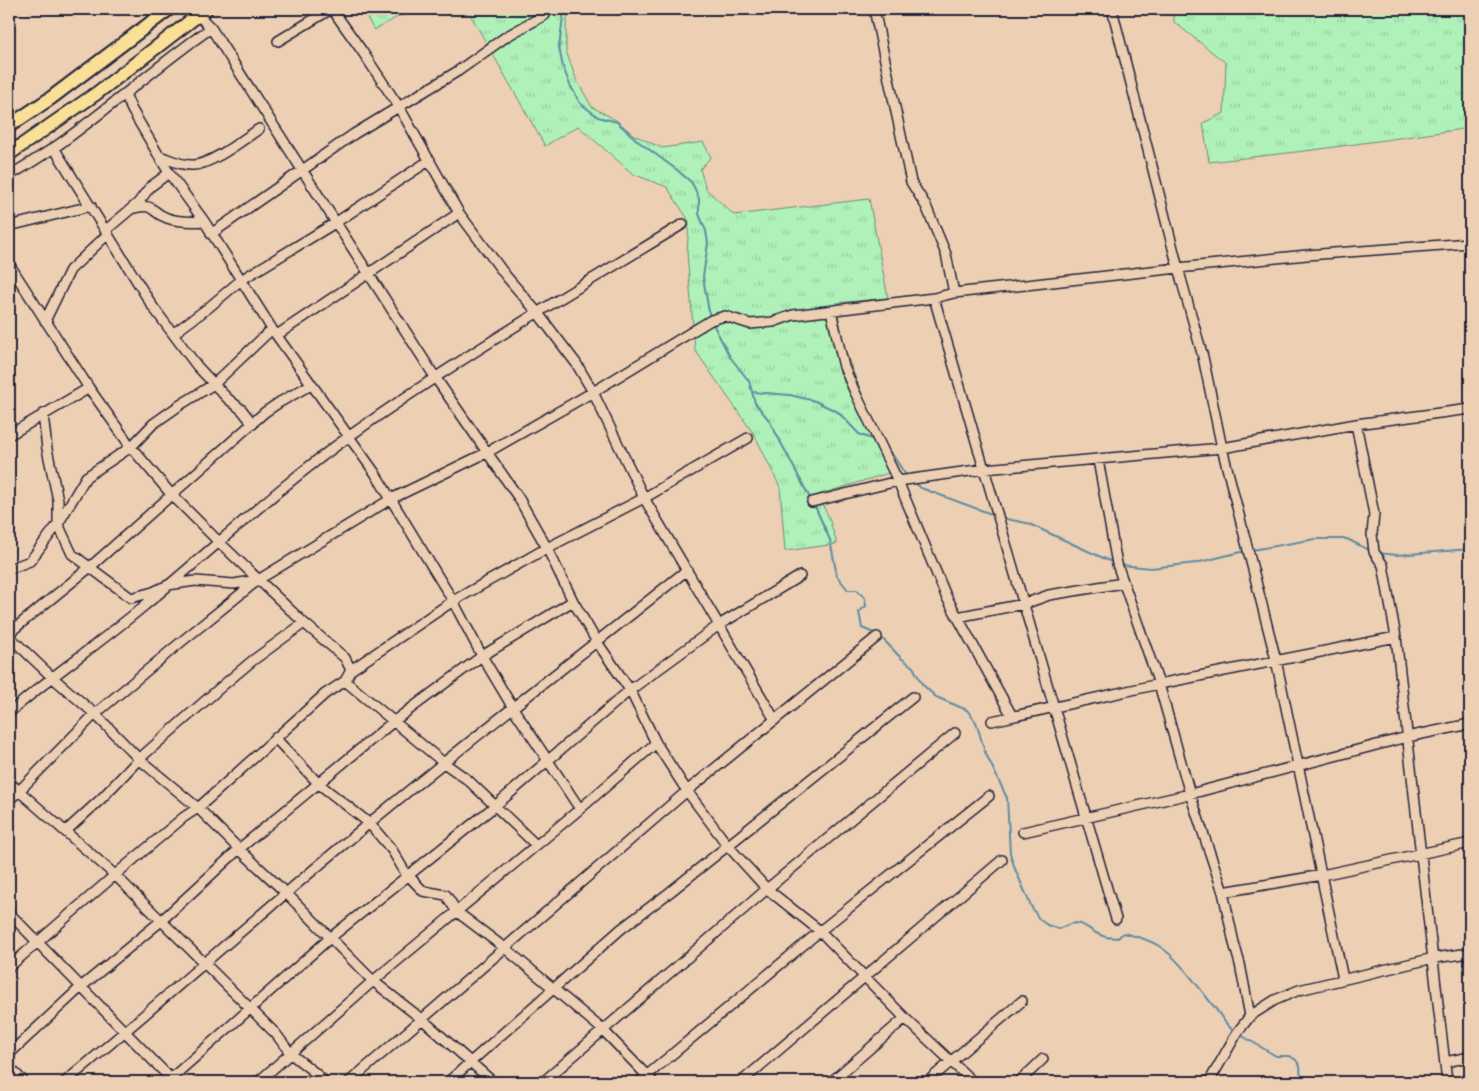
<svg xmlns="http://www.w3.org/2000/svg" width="1479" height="1091" font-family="Mynerve,sans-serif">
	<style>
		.grass { fill: url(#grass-tufts); stroke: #688a7a }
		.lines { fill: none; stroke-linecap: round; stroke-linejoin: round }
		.stream { stroke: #5f8ba3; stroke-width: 2 }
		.minor-casing { stroke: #22223b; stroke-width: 12 }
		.highway-casing { stroke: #22223b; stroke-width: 16 }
		.minor { stroke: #edd0b3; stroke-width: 9 }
		.highway { stroke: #fadf96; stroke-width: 12 }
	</style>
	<defs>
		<pattern id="grass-tufts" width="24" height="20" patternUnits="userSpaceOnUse" patternTransform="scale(1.25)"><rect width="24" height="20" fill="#aff1b9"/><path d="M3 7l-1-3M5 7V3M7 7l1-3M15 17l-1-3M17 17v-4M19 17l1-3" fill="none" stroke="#96cea0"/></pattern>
	</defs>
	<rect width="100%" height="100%" fill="#edd0b3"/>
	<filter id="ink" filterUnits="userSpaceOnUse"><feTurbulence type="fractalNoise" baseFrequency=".02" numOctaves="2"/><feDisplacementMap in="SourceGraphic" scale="10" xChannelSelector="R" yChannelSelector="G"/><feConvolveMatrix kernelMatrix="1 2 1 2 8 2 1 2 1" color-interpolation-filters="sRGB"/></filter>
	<g filter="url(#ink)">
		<!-- grass -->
		<path class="grass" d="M 362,9 L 412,9 L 374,30 Z
			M 467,9 L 569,9 L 566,25 L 566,51 L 576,79 L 592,107 L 616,120 L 634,135 L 662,148 L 703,142 L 711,157 L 700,169 L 706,189 L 734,215 L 869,199 L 888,298 L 836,303 L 845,351 L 871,417 L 898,470 L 818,495 L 829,518 L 837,544 L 785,551 L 780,487 L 755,436 L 695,350 L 687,253 L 689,221 L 667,187 L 633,174 L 578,126 L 545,146 Z
			M 1174,9 L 1470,9 L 1470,128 L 1313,150 L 1209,162 L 1203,123 L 1224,113 L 1226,63 L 1174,22 Z"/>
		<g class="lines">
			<!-- stream -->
			<path class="stream" d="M 564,9 L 559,48 L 563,67 L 570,85 L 580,103 L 598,117 L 617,122 L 639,142 L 677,170 L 691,182 L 695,189 L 699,199 L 699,214 L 706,231 L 708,243 L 703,277 L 710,318
				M 712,322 L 730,357 L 749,381 L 755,403 L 769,420 L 811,500
				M 752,392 L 790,395 L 815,401 L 838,412 L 859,434 L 876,441
				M 886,448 C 896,456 899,468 908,477
				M 914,482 L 921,488 L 994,515
				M 814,504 L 830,540 L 837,576 L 848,590 L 857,590 L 865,598 L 866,606 L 859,612 L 862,628 L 876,634
				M 1001,518 L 1027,523 L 1114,563
				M 1252,550 L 1315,539 L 1347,539 L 1371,551
				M 1378,553 L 1397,555 L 1470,549
				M 1121,565 L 1151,568 L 1196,563 L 1245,551
				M 880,636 L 901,658 L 913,667 L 922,684 L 936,697 L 967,710 L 976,722 L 985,752 L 1007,798 L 1010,853 L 1015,869 L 1032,908 L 1039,919 L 1047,925 L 1059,929 C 1084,914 1085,932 1106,937 C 1110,938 1114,937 1118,938 L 1123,933 C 1136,936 1148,939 1159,946 C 1178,958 1197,985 1211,1003 C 1221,1014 1223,1023 1235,1032
				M 1239,1034 L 1276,1056 L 1290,1056 L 1296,1060 L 1300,1066 L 1301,1082"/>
			<!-- minor casing -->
			<g class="minor-casing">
				<path id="minor" d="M 332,9 L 362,51 L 399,107 L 459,213 L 506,276 L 537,312 L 576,363 L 593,392 L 644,498 L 775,720
					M 874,9 L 911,182 L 926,206 L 946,254 L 954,293
					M 1112,9 L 1178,268 L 1203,357 L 1222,448 L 1276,660 L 1343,979
					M 198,15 L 211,28 L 435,377 L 518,497 L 547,548 L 573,601 L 597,642 L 630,690 L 656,743 L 687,791 L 728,846 L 767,889 L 820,931 L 905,1018 L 973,1082
					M 278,41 L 331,9
					M 125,94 L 132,110 L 169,173 L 204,221 L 272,329 L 375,473 L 453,601 L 482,656 L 513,708 L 580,809
					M 54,148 L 153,307 L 197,366 L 227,398 L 242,410 L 253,424
					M 160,156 C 171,160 182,166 194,165 C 212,164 244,139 259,129
					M 9,176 C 25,166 42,156 58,145 C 110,108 158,65 211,28
					M 131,209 C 157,202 149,212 167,218 C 179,222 192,222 204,221
					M 9,226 L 91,206
					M 106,230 L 138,203 L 150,187 L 169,173
					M 211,234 L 354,134 L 458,71 L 507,36 L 545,15
					M 9,264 L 89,388 L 131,447 L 171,494 L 218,541 L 304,623 L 345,658 L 351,670
					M 934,298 L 1116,919
					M 831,311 L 844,367 L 854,390 L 898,481 L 946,596 L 1012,716
					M 45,321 L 70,270 L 108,234
					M 174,333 L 208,308 L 241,280 L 335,223 L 430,160
					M 277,335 L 459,213
					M 43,414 L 47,449 L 58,500 L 58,524 L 72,554 L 131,598 L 153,592 L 168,585 L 195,581 L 234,584 L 257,580
					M 1356,424 L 1374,514 L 1372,534 L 1374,552 L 1383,565 L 1396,637 L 1447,1082
					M 9,435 L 89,388
					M 1098,460 L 1117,564 L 1159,684 L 1190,794 L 1223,892 L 1234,943 L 1240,964 L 1250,1016
					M 812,502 L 898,481 L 984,469 L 1222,448 L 1356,424 L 1470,409
					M 9,569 L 30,561 L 58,524 L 86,477 L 131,447 L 153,424 L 180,405 L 214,384 L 272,329
					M 957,617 L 1024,604 L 1049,595 L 1123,583
					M 9,633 L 89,568 L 265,412 L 280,402 L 312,384
					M 9,636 L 52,677 L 95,714 L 139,759 L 198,808 L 239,849 L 286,893 L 373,981 L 423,1020 L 493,1082
					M 345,681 L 444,763 L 468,780 L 536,845
					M 9,713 C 52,675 100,643 144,606 C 213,549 278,487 351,435 C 458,359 571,292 683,224
					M 992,721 L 1159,684 L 1396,637
					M 275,738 L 319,784 L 369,823 L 392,850 L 405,872 L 423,891 L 446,895 L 457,912 L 506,949 L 603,1030 L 653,1082
					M 9,782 L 19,791 L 95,714 L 181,642 L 258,580 L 391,499 L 486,453 L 593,392 L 711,320 L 725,316 L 750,324 L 773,322 L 793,315 L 934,298 L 954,293 L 1178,268 L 1307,255 L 1470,243
					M 9,800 L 19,791 L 115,875 L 276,1034 L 291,1054 L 314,1072 L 325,1082
					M 66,831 L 101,799 L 139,759 L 221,687 L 252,661 L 304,623
					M 1023,832 L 1190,794 L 1407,737 L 1470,724
					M 1223,892 L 1322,875 L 1470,843
					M 9,913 L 174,1082
					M 9,967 L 115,875 L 184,817 L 198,808 L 325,694 L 345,681 L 351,670 L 453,601 L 547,548 L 644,498 L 748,438
					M 9,1054 L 81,987 L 161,921 L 239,849 L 394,721 L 482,656 L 573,601
					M 1445,1062 L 1470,1057
					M 9,1067 L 24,1082
					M 65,1082 C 167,997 265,909 367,825 C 472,738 581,655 687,570
					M 167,1082 L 330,938 L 495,806 L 630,690 L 719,625 L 800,576
					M 258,1082 L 373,981 L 580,809 L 656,743
					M 349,1082 L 687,791 L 877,637
					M 448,1082 L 621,929 L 670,892 L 913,697
					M 543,1082 L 767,889 L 955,733
					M 639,1082 L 820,931 L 989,796
					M 741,1082 L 1002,860
					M 831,1082 L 905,1018
					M 927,1082 L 1022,1001
					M 1019,1082 L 1043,1059
					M 1209,1082 L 1237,1033 L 1250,1016 L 1275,1000 L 1299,990 L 1434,958 L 1470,953"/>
			</g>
			<!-- highway casing -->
			<g class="highway-casing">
				<path id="highway" d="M 9,126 L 51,98 L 169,9
					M 9,154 L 97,93 L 206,9"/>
			</g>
			<!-- minor -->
			<use href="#minor" class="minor"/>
			<!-- highway -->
			<use href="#highway" class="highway"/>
		</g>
	</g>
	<!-- margin -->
	<rect width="1479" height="1091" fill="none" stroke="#edd0b3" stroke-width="30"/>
	<rect x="15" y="15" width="1449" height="1061" fill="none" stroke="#22223b" stroke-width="2" filter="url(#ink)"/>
</svg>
